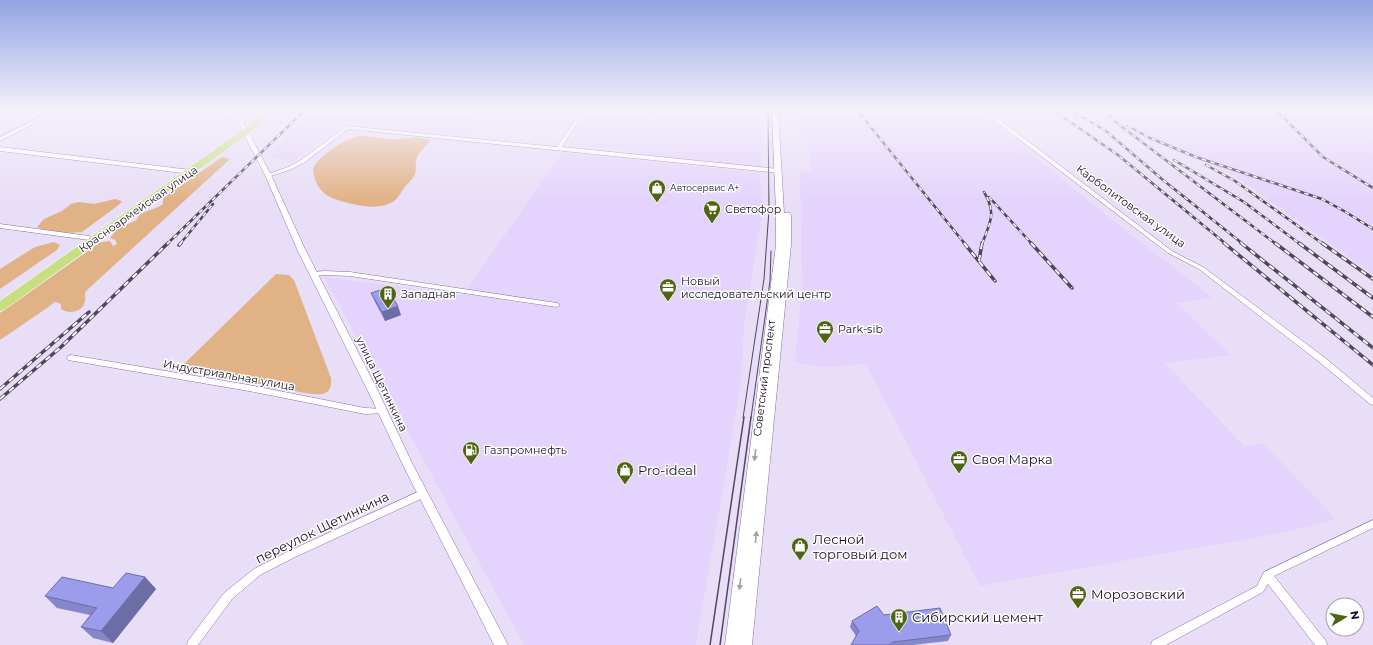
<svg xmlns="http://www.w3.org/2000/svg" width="1373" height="645" font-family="Montserrat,sans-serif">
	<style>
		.built { fill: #e4d4fd }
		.green { fill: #e2b287 }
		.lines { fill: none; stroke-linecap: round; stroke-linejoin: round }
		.minor-casing { stroke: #8870a8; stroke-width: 1 }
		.tertiary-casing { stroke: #8870a8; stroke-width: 1 }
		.secondary-casing { stroke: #8870a8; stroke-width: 1 }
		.primary-casing { stroke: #fff; stroke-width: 1 }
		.minor { fill: #fff; fill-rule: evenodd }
		.tertiary { fill: #fff; fill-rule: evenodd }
		.secondary { fill: #fff; fill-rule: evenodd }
		.primary { fill: #c7de81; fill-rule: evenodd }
		.tram-far1 { stroke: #50465d; stroke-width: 1 }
		.tram { stroke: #50465d; stroke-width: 1.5 }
		.rail-far1-casing { stroke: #50465d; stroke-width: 2.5 }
		.rail-casing { stroke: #50465d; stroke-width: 3.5 }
		.rail-far1 { stroke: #fff; stroke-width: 1.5; stroke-dasharray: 4.5; stroke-linecap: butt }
		.rail { stroke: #fff; stroke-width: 2; stroke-dasharray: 6; stroke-linecap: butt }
		.wall { fill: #8686cb }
		.shaded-wall { fill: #6d6da5 }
		.building { fill: #9c9cec; stroke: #6d6da5 }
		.oneway { fill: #a39fa7 }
		.labels { text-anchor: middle; stroke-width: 3; stroke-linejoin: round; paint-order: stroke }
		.far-poi-label { font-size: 9px; fill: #180e24; stroke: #fff; text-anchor: start }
		.street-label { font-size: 11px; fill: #180e24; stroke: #fff }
		.poi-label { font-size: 11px; fill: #180e24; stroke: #fff; text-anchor: start }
		.near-poi-label { font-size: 13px; fill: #180e24; stroke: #fff; text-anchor: start }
		.near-street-label { font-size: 13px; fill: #180e24; stroke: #fff }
	</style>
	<rect width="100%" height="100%" fill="#e8def7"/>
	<!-- built -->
	<path class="built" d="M 314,110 L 487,110 L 460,136 L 348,121 L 290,163 L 271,156 L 288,133 Z
		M 591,110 L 635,110 L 652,111 L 632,150 L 569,144 Z
		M 651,110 L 761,110 L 762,168 L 631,154 L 654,111 Z
		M 792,110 L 978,110 L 1106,215 L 1213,298 L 1176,303 L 1231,355 L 1165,363 L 1244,446 L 1264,444 L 1336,519 L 1286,532 L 980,586 L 866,364 L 824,367 L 795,362 L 802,288 L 800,172 L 811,171 L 806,124 L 794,123 Z
		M 1076,110 L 1373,110 L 1373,274 L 1234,175 Z
		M 562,152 L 759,173 L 763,207 L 744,326 L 741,384 L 696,645 L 524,645 L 324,277 L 463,295 Z"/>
	<!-- green -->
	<path class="green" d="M 357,136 C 369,135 379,139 391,139 C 404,139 415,136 428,139 L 430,141 C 425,147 418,152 416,161 C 415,166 417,170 414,176 C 412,180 407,184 404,188 C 401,192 399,197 395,200 C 380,212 355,205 338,200 C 323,196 314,185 313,169 C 318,156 344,140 357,136 Z
		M 222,157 L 230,159 L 86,291 C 84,295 86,297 85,301 C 83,312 69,315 61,309 L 61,304 L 55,302 L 47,308 L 0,340 L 0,313 L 95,246 L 102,242 L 110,241 L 113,246 L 117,244 L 115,240 L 110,238 L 117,229 L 137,220 C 138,211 154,211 163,204 L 163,199 L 166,196 Z
		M 115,199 L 122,201 L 120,204 L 82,232 L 65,233 L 41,229 L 37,227 L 44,219 L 62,211 L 71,204 L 79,202 L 94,204 Z
		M 54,242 L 60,245 L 57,250 L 0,289 L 0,269 L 35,247 Z
		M 276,274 L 289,275 L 294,280 L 331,378 C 333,397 319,395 305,393 L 183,369 L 184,364 Z"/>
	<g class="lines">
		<!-- minor casing -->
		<g class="minor-casing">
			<path id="minor" d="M 54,110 L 59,110 L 0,141 L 0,137 Z
				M 193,110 C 200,109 234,111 239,115 C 243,119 245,124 246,129 L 242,130 L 238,120 L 235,116 L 195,111 Z
				M 582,110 L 586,110 L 562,147 L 779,169 L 782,171 L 779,173 L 348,129 L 305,162 L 292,169 L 268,177 L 265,175 L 288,167 L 301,160 L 347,126 L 557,147 Z
				M 987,113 L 991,113 L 1172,251 L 1203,267 L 1324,357 L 1373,398 L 1373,405 L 1370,404 L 1318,361 L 1199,269 L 1168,253 L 987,115 Z
				M 0,224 L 89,236 L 92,238 L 89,240 L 0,228 Z
				M 324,271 L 350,272 L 557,303 L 560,305 L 557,307 L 350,276 L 324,275 L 314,276 L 311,274 L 314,272 Z
				M 71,355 L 249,385 L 365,408 L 385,409 L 386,411 L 385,413 L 365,414 L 249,391 L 68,360 L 67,358 L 68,356 Z
				M 422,490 L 425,491 L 426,494 L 425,497 L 293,558 L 260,575 L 232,599 L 198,645 L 187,645 L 188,641 L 224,593 L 254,569 L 287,552 Z
				M 1373,520 L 1373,528 L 1274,576 L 1326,641 L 1327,645 L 1315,645 L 1268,584 L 1263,592 L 1166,645 L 1151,645 L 1152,641 L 1257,586 L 1264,572 Z"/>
		</g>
		<!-- tertiary casing -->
		<g class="tertiary-casing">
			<path id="tertiary" d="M 244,127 L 247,129 L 271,175 L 305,249 L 378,391 L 412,463 L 508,645 L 494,645 L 402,463 L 368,391 L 297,249 L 265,175 L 241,129 Z"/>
		</g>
		<!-- secondary casing -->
		<g class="secondary-casing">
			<path id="secondary" d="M 772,110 L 778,110 L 784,213 L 790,213 L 791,215 L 791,245 L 752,645 L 725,645 L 776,245 L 776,212 Z
				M 0,147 L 191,170 L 195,172 L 191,174 L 0,151 Z"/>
		</g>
		<!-- primary casing -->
		<g class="primary-casing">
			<path id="primary" d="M 268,110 L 277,110 L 247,135 L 4,310 L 0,311 L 0,301 L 241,131 Z"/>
		</g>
		<!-- minor -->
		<use href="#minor" class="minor"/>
		<!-- tertiary -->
		<use href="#tertiary" class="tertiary"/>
		<!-- secondary -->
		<use href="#secondary" class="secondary"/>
		<!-- primary -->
		<use href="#primary" class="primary"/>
		<!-- tram-far1 -->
		<path class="tram-far1" d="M 743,418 L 764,279 L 769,210 L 768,110
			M 751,418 L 770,281 L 771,251"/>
		<!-- tram -->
		<path class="tram" d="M 710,645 L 744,417
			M 720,645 L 751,417"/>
		<!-- rail-far1 casing -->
		<g class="rail-far1-casing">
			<path id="rail-far1" d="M 857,110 L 965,244
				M 1053,110 L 1118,155 L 1226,244
				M 1070,110 L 1106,131 L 1163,180 L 1243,244
				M 1274,110 L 1281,115 L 1323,157 L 1373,188
				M 1105,111 L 1117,123 L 1276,244
				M 1128,126 L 1150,138 L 1196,157 L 1322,199 L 1344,211 L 1373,229
				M 1174,160 L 1244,202 L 1300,244
				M 1206,165 L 1235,181 L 1323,244
				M 989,197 L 1032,244
				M 167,244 L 305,110
				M 180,244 L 213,204
				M 982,244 C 990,222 997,214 984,192"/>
		</g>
		<!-- rail casing -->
		<g class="rail-casing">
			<path id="rail" d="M 964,243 L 995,281
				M 1031,243 L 1072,288
				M 1224,243 L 1373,365
				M 1241,243 L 1373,348
				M 1275,243 L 1373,317
				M 1299,243 L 1373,298
				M 1322,243 L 1373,279
				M 179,245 L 181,243
				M 979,261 L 982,243
				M 0,389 L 89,312
				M 0,399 L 61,347 L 168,243"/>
		</g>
		<!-- rail-far1 -->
		<use href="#rail-far1" class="rail-far1"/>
		<!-- rail -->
		<use href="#rail" class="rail"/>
	</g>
	<!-- wall -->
	<path class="wall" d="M 371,293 L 401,315 L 385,321 L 375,302 Z
		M 145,577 L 156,589 L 113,643 L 93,638 L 81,627 L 90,615 L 57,608 L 45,596 L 113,588 Z
		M 884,615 L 951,635 L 948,641 L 913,645 L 851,645 L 856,636 L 850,627 L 852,621 Z"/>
	<!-- shaded-wall -->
	<path class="shaded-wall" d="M 398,306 L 401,315 L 385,321 L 382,312 Z
		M 145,577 L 156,589 L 113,643 L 101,631 Z"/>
	<!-- building -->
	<path class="building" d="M 387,288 L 398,306 L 382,312 L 371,293 Z
		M 126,573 L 145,577 L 101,631 L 81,627 L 97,608 L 45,596 L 62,577 L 113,588 Z
		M 877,606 L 884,615 L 940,608 L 951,635 L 893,642 L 889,645 L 851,645 L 859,631 L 852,621 Z"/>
	<!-- one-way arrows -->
	<defs><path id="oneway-solid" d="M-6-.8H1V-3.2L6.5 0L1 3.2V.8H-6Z"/></defs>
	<g class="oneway">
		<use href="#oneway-solid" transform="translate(755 455) rotate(97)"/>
		<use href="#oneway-solid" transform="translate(756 537) rotate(-84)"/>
		<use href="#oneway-solid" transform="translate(740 584) rotate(97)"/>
	</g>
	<!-- sky -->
	<linearGradient id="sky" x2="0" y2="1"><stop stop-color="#91a5e3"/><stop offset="0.55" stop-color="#f5f0fb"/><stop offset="1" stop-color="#f5f0fb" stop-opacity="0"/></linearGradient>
	<rect width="1373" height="200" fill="url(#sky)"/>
	<!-- icons -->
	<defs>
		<g id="shop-pin" transform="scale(0.9)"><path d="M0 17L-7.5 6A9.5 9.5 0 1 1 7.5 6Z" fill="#506511" stroke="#fff"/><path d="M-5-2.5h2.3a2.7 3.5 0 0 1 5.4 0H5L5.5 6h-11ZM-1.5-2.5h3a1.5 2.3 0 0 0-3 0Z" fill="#fff"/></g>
		<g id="supermarket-pin" transform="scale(0.9)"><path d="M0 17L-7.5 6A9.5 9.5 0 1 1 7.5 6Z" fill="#506511" stroke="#fff"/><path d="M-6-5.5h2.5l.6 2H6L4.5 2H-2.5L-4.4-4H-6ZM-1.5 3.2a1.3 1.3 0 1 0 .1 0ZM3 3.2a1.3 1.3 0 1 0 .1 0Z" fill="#fff"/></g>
		<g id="office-pin" transform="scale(0.9)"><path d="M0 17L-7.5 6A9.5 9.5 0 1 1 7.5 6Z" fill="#506511" stroke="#fff"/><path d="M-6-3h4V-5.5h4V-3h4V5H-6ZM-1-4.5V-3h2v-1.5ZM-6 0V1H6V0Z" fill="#fff"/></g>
		<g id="building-pin" transform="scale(0.9)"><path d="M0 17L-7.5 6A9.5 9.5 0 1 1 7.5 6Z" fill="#506511" stroke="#fff"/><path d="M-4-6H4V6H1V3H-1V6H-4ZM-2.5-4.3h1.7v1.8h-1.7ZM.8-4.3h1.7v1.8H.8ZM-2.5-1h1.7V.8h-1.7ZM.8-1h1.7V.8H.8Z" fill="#fff"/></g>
		<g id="fuel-pin" transform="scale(0.9)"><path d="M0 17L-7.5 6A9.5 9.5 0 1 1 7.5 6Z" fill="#506511" stroke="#fff"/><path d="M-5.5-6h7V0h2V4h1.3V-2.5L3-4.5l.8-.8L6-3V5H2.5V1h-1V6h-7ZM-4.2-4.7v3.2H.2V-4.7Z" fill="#fff"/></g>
	</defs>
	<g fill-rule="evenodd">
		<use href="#shop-pin" x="657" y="188"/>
		<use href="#supermarket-pin" x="712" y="209"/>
		<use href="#office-pin" x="668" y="287"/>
		<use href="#building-pin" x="388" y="294"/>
		<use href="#office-pin" x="825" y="329"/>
		<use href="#fuel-pin" x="471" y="450"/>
		<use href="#office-pin" x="959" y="459"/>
		<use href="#shop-pin" x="625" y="470"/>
		<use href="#shop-pin" x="800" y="546"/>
		<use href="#office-pin" x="1078" y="594"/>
		<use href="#building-pin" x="899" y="617"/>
	</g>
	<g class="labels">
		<!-- far-poi labels -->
		<g class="far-poi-label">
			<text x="670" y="191">Автосервис А+</text>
		</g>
		<!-- street labels -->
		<g class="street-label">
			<text transform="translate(1131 206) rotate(36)" y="4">Карболитовская улица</text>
			<text transform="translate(138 209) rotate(-35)" y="4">Красноармейская улица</text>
			<text transform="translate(229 375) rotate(10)" y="4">Индустриальная улица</text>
			<text transform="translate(764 378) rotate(-83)" y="4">Советский проспект</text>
			<text transform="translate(382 384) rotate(64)" y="4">улица Щетинкина</text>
		</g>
		<!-- poi labels -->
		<g class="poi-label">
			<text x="725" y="213">Светофор</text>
			<text x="681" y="285">Новый<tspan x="681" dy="13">исследовательский центр</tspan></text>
			<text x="401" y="298">Западная</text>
			<text x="838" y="333">Park-sib</text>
			<text x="484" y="454">Газпромнефть</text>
		</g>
		<!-- near-poi labels -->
		<g class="near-poi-label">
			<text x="972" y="464">Своя Марка</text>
			<text x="638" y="475">Pro-ideal</text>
			<text x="813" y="544">Лесной<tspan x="813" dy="15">торговый дом</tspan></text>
			<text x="1091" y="599">Морозовский</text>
			<text x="912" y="622">Сибирский цемент</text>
		</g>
		<!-- near-street labels -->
		<g class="near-street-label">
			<text transform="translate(322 527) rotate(-26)" y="5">переулок Щетинкина</text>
		</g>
	</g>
	<!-- north arrow -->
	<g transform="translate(1345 617) rotate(80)"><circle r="19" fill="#ffffff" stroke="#a39fa7"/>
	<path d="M0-3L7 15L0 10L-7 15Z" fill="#506511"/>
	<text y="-6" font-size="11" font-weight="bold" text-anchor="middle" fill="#180e24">N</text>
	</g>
</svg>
